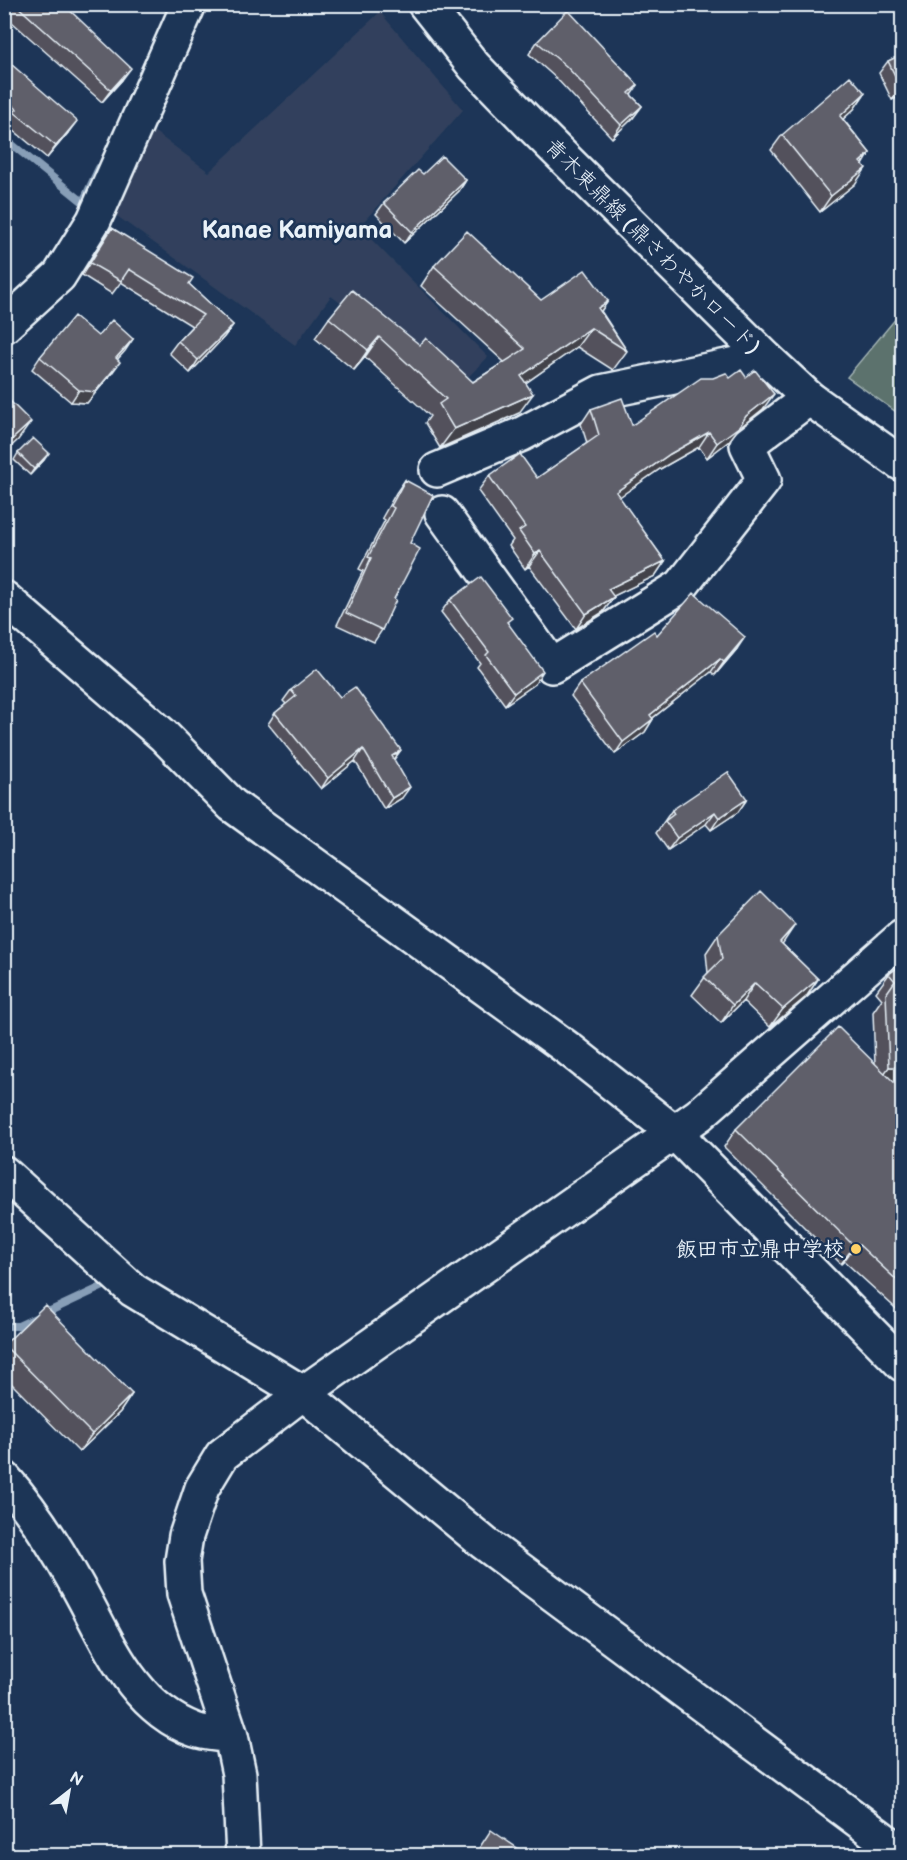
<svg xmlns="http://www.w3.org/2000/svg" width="907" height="1860" font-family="'Balsamiq Sans','Klee One',sans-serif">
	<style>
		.built { fill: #31415d }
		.green { fill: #5b726d; stroke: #a2b2b2; stroke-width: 1.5 }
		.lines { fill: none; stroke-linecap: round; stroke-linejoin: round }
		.stream { stroke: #879eb7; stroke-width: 8 }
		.minor-casing { stroke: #e8f1f8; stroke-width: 38 }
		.major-casing { stroke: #e8f1f8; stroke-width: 38 }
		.minor { stroke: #1d3557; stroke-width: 33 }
		.major { stroke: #1d3557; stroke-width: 33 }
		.wall { fill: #52515b; stroke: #e8f1f8; stroke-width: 1.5 }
		.shaded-wall { fill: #42424a; stroke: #e8f1f8; stroke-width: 1.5 }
		.building { fill: #5f5e6a; stroke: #e8f1f8; stroke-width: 1.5 }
		.poi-dot { fill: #ffd166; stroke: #1d3557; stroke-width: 2 }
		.labels { text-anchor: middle; stroke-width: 5; stroke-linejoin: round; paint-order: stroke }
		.street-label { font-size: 21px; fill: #e8f1f8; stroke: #1d3557 }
		.poi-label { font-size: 21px; font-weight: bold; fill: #e8f1f8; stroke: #1d3557; text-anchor: end }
		.quarter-label { font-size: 24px; font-weight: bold; fill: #e8f1f8; stroke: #1d3557 }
	</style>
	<rect width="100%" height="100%" fill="#1d3557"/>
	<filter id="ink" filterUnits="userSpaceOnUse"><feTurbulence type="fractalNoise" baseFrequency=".0167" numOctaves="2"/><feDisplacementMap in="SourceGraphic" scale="12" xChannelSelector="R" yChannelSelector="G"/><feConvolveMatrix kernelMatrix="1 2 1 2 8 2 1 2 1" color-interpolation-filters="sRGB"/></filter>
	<g filter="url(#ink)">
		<!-- built -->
		<path class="built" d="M 380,12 L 463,110 L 359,227 L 488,357 L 456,389 L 331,296 L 295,345 L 110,211 L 148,127 L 209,172 Z"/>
		<!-- green -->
		<path class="green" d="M 902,311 L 902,416 L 847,377 Z"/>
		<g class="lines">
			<!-- stream -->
			<path class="stream" d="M 4,138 L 83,202 L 99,168
				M 4,1326 L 18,1326 L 110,1283"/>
			<!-- minor casing -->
			<g class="minor-casing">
				<path id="minor" d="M 4,326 L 59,276 L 94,220 L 189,4
					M 437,470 L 522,434 L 601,392 L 766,358
					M 442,513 L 552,666 L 681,586 L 764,480 L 747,445 L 809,398
					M 4,598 L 163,735 L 232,805 L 570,1050 L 675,1133 L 902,1364
					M 4,1173 L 133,1290 L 303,1393 L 484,1543 L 902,1853
					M 4,1478 C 32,1509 54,1544 74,1580 C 106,1635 129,1706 195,1730 C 206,1734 220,1734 231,1736
					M 243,1856 L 239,1774 L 231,1736 L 184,1594 L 182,1561 L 186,1536 L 202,1488 L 222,1455 L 303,1393 L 699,1115 L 902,937"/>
			</g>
			<!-- major casing -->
			<g class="major-casing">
				<path id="major" d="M 425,4 L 474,66 L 532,126 L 766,358 L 809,398 L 902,464"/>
			</g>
			<!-- minor -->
			<use href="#minor" class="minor"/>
			<!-- major -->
			<use href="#major" class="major"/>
		</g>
		<!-- wall -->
		<path class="wall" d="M 7,4 L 63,4 L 122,80 L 102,102 L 4,15 L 4,8 Z
			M 537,42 L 638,85 L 631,95 L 642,106 L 633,118 L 612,138 L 557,79 L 529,54 Z
			M 903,54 L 903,95 L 892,100 L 879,73 L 888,61 Z
			M 4,58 L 68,133 L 47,158 L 6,124 L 8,121 L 4,118 Z
			M 865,93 L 854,109 L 843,119 L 870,153 L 863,165 L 855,184 L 820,212 L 771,150 L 782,135 Z
			M 423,174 L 466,180 L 459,191 L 404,243 L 376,214 L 384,203 Z
			M 112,228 L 189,284 L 233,325 L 224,337 L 190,373 L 169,353 L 178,341 L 192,326 L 121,282 L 112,294 L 82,275 Z
			M 434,266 L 541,300 L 608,301 L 601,311 L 627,351 L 613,370 L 577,347 L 526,383 L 519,413 L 440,448 L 425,423 L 430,416 L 365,357 L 354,370 L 315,338 L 329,318 L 420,345 L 473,382 L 504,362 L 421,286 Z
			M 98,336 L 133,339 L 117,359 L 112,373 L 87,403 L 71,402 L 32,369 L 40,357 Z
			M 730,378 L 763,409 L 738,429 L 729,441 L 707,458 L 699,447 L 660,469 L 619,497 L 665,561 L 655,576 L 613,596 L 614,597 L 603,612 L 576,629 L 529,566 L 525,569 L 509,546 L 513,540 L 478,491 L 489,476 L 537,478 L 587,443 L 581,424 L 591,409 L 632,425 Z
			M 18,453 L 44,460 L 30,475 L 14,460 Z
			M 405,480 L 410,543 L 394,599 L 382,630 L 374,642 L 337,625 L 363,571 L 359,569 L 385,520 L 382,518 L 396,493 Z
			M 450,600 L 508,623 L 535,684 L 505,705 L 477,667 L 480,663 L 441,612 Z
			M 657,635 L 737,649 L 715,675 L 711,672 L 653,718 L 653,719 L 645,732 L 615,754 L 571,696 L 580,683 Z
			M 291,690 L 340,697 L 394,760 L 402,798 L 384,809 L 355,761 L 321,789 L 268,724 L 275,713 L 286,704 L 283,701 Z
			M 747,799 L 738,812 L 711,830 L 706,824 L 668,850 L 656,833 L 672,810 Z
			M 718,935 L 782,944 L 818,979 L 806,997 L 770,1027 L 743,1001 L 721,1023 L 692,995 L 708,973 L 706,953 Z
			M 903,964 L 896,1085 L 903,1091 L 903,1315 L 844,1261 L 841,1264 L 724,1147 L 736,1129 L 875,1064 L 873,1012 L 882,999 L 876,992 L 889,974 Z
			M 4,1345 L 132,1394 L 120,1412 L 79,1452 L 4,1376 Z"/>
		<!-- shaded-wall -->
		<path class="shaded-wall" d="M 131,68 L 122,80 L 102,102 L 111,90 Z
			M 903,87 L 903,95 L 892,100 L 901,88 Z
			M 865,93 L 854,109 L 829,132 L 840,116 Z
			M 642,106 L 633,118 L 612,138 L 621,125 Z
			M 77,121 L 68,133 L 47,158 L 56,146 Z
			M 870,153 L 859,169 L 860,162 Z
			M 866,168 L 855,184 L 820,212 L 831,196 Z
			M 466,180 L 459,191 L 404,243 L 412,232 Z
			M 608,301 L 594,321 L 598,308 Z
			M 233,325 L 224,337 L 190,373 L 198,360 Z
			M 591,328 L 577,347 L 508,395 L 521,376 Z
			M 379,337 L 365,357 L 354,370 L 368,350 Z
			M 133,339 L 125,351 L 108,370 L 116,358 Z
			M 120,362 L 112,373 L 87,403 L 71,402 L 79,390 Z
			M 533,394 L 519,413 L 440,448 L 454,429 Z
			M 774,394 L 763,409 L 738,429 L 729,441 L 707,458 L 717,443 L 746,416 Z
			M 31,422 L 18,440 L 4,453 L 4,448 L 6,445 Z
			M 709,432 L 699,447 L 660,469 L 605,507 L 616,492 L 670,454 Z
			M 49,453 L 44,460 L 30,475 L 34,469 Z
			M 540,551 L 529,566 L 525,569 L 535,554 Z
			M 665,561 L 655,576 L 597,604 L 608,589 Z
			M 614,597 L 603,612 L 576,629 L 586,614 Z
			M 745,637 L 737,649 L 715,675 L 724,662 Z
			M 720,659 L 711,672 L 641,727 L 650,715 Z
			M 543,671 L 535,684 L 505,705 L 514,693 Z
			M 653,719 L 645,732 L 615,754 L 623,742 Z
			M 363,749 L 355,761 L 321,789 L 328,778 Z
			M 401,750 L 393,761 L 392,756 Z
			M 410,787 L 402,798 L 384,809 L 392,798 Z
			M 747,799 L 738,812 L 711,830 L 719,818 Z
			M 715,812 L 706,824 L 668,850 L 677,838 Z
			M 795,925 L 783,943 L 767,960 L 780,942 Z
			M 818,979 L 806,997 L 770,1027 L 783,1009 Z
			M 755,983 L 743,1001 L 721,1023 L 733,1005 Z
			M 889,1067 L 903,1067 L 903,1085 L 876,1085 Z
			M 857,1243 L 844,1261 L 841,1264 L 854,1246 Z
			M 132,1394 L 120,1412 L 79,1452 L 92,1434 Z"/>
		<!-- building -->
		<path class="building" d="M 15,4 L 63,4 L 131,68 L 111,90 Z
			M 568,10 L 638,85 L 629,93 L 642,106 L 621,125 L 566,66 L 537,42 Z
			M 903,54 L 903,87 L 901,88 L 888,61 Z
			M 4,58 L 77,121 L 56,146 L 14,112 L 17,109 L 4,98 Z
			M 850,76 L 865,93 L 840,116 L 870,153 L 860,162 L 866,168 L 831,196 L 782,135 Z
			M 442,156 L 466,180 L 412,232 L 384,203 L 418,170 L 423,174 Z
			M 112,228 L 193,278 L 189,284 L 233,325 L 198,360 L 178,341 L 203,315 L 129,269 L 121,281 L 90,263 Z
			M 467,231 L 541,300 L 585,270 L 608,301 L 598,308 L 627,351 L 591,328 L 521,376 L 533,394 L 454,429 L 439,404 L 446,399 L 379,337 L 368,350 L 329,318 L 352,290 L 420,345 L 426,338 L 473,382 L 525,349 L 434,266 Z
			M 74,316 L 98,336 L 112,320 L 133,339 L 116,358 L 120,362 L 95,392 L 79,390 L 40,357 Z
			M 741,370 L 746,377 L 755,370 L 774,394 L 746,416 L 740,426 L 717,443 L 709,432 L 670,454 L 616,492 L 665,561 L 608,589 L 614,597 L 586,614 L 540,551 L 535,554 L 519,531 L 525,527 L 489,476 L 520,454 L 537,478 L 599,435 L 591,409 L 622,398 L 632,425 L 701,378 L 713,378 L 726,373 L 730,378 Z
			M 4,395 L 31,422 L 6,445 L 4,443 Z
			M 33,438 L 49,453 L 34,469 L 18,453 Z
			M 405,480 L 433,495 L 410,543 L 420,549 L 394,599 L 396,600 L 382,630 L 346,613 L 371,558 L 368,557 L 394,508 L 391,506 Z
			M 481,577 L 512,618 L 507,622 L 543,671 L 514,693 L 486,655 L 489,652 L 450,600 Z
			M 694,593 L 745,637 L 724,662 L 720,659 L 650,715 L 653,719 L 623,742 L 580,683 L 654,631 L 657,635 Z
			M 317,669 L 340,697 L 355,687 L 401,750 L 392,756 L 410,787 L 392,798 L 363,749 L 328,778 L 275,713 L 296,696 L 291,690 Z
			M 728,772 L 747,799 L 719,818 L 715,812 L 677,838 L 665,821 L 674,814 L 672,810 Z
			M 761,891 L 795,925 L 780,942 L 818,979 L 783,1009 L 755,983 L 733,1005 L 704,977 L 722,959 L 718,935 Z
			M 903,964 L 903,1067 L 889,1067 L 886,994 L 895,981 L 889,974 Z
			M 838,1027 L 903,1091 L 903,1286 L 857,1243 L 854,1246 L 736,1129 Z
			M 45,1305 L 132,1394 L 92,1434 L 4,1345 Z
			M 491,1830 L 529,1856 L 474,1856 Z"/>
	</g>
	<!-- markers -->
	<circle class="poi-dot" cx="856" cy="1249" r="6"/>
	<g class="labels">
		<!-- street labels -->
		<g class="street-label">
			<text transform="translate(653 246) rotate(45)" y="7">青木東鼎線 (鼎さわやかロード)</text>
		</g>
		<!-- poi labels -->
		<g class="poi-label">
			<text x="844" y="1256">飯田市立鼎中学校</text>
		</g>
		<!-- quarter labels -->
		<g class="quarter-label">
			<text x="297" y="238">Kanae Kamiyama</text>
		</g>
	</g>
	<!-- margin -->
	<rect width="907" height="1860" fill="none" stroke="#1d3557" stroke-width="24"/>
	<rect x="12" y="12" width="883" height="1836" fill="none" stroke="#e8f1f8" stroke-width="2" filter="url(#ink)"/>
	<!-- north arrow -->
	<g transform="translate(69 1791) rotate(31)" stroke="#1d3557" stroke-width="4.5" paint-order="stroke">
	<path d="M0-4.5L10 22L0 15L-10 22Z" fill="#e8f1f8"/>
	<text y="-9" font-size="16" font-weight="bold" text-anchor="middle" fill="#e8f1f8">N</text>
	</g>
</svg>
